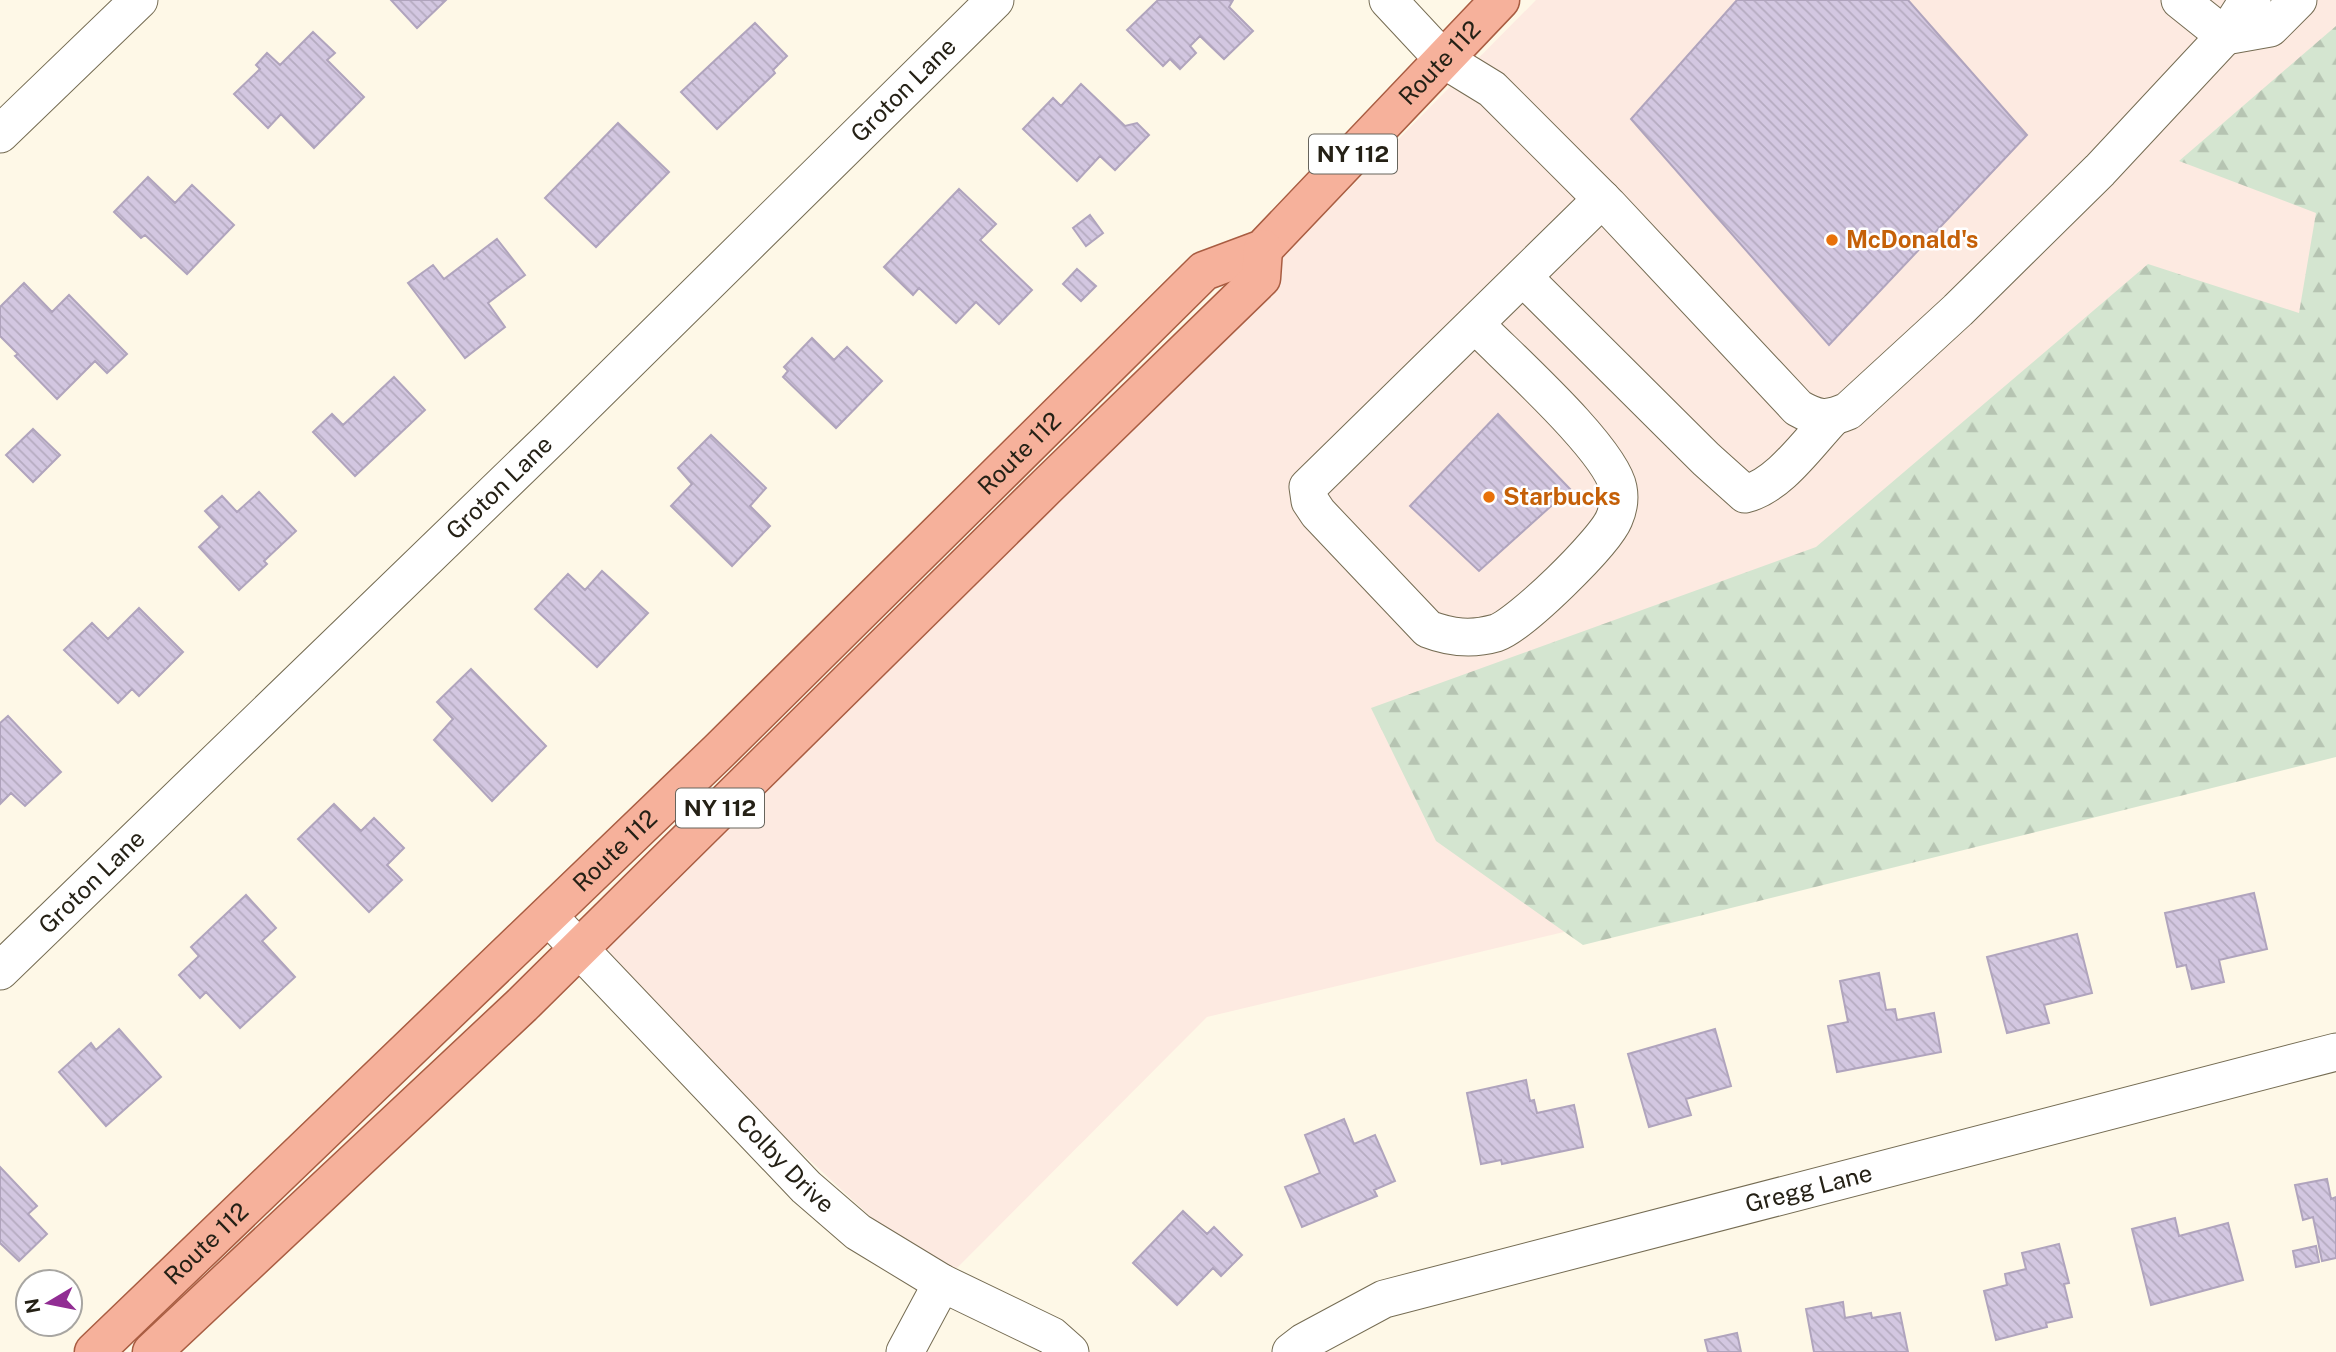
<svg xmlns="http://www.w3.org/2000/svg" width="2336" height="1352" font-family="'Public Sans',sans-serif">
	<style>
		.commercial { fill: #fdeae1 }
		.forest { fill: url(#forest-firs) }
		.building { fill: url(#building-back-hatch); stroke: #b0a4bd; stroke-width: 2 }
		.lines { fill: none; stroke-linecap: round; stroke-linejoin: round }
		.minor-casing { stroke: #756c53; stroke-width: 39 }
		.major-casing { stroke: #a95d42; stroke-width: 41 }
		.minor { stroke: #fff; stroke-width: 37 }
		.major { stroke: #f6b19b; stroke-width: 38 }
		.food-dot { fill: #e8710a; stroke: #fff; stroke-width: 2.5 }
		.labels { text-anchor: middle; stroke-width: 5; stroke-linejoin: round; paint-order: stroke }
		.shield { fill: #fff; stroke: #66645c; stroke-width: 2 }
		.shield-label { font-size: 23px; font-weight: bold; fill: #252116 }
		.street-label { font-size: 24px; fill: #252116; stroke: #fff }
		.food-label { font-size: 24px; font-weight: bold; fill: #c56008; stroke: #fff; text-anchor: start }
	</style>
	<defs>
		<pattern id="forest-firs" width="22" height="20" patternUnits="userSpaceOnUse" patternTransform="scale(1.75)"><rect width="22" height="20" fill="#d4e5d0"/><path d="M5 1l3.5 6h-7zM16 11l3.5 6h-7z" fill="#b6c4b2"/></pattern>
		<pattern id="building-back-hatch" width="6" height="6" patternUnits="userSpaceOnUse" patternTransform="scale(1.75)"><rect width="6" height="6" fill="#d3c7e1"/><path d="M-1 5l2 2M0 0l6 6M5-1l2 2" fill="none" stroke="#b5abc0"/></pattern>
	</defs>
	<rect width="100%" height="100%" fill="#fef8e7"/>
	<!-- commercial -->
	<path class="commercial" d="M 1536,0 L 2336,0 L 2336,748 L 1207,1017 L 942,1283 L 579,946 L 1261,278 Z"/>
	<!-- forest -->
	<path class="forest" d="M 2336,26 L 2336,757 L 1583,945 L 1436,841 L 1371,708 L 1816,547 L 2148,264 L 2299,313 L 2316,213 L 2179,161 Z"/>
	<!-- building -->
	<path class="building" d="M 391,0 L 446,0 L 417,28 Z
		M 1158,0 L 1233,0 L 1229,7 L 1253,31 L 1224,59 L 1200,36 L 1190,46 L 1196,53 L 1180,69 L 1170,59 L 1163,66 L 1127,30 Z
		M 1737,0 L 1908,0 L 2027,135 L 1829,345 L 1631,119 Z
		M 755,23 L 787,56 L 773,70 L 775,73 L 717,129 L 681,92 Z
		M 313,32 L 335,53 L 327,60 L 364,97 L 314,148 L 281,114 L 268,128 L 234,94 L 260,69 L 256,65 L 267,53 L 280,65 Z
		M 1081,84 L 1125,126 L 1137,123 L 1149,135 L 1115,170 L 1100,156 L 1077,181 L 1023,129 L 1053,98 L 1061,106 Z
		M 618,123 L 669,172 L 596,247 L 545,198 Z
		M 148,177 L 175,203 L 192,185 L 234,225 L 187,274 L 145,235 L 141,238 L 114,212 Z
		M 959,189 L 996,224 L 980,240 L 1032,290 L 999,324 L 976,302 L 956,323 L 919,288 L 913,295 L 884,267 Z
		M 1090,215 L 1103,233 L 1086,246 L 1073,228 Z
		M 497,239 L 525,275 L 488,303 L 505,327 L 465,358 L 408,283 L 433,265 L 444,279 Z
		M 1077,269 L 1096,286 L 1081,301 L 1063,284 Z
		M 24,283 L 52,312 L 69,295 L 127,354 L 107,373 L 95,361 L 57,399 L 15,356 L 18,354 L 0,336 L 0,307 Z
		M 812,338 L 834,360 L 847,347 L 882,381 L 836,428 L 783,377 L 788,371 L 784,367 Z
		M 394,377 L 425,410 L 355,476 L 313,432 L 332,414 L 343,425 Z
		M 1498,414 L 1570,489 L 1479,571 L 1410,506 Z
		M 33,429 L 60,455 L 33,482 L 6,455 Z
		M 711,435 L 766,488 L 750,506 L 770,526 L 732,566 L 671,506 L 692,484 L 678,468 Z
		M 259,492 L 296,531 L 264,561 L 267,564 L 239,590 L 199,547 L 220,527 L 205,511 L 222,496 L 237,512 Z
		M 602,571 L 648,613 L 597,667 L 535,609 L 568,574 L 585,590 Z
		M 139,608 L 183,652 L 139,696 L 132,689 L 118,703 L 64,650 L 92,623 L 108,639 Z
		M 471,669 L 546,746 L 492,801 L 434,740 L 453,719 L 437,702 Z
		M 8,716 L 61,772 L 25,806 L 11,793 L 0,804 L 0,723 Z
		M 334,804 L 361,831 L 374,818 L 404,848 L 387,865 L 402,880 L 369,912 L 298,839 Z
		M 2254,893 L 2267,949 L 2219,960 L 2224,982 L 2192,989 L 2186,965 L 2177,967 L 2165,913 Z
		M 246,895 L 276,928 L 262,941 L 295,977 L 240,1028 L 206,992 L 200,998 L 179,975 L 199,956 L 191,947 Z
		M 2077,934 L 2092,993 L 2044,1005 L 2049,1023 L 2007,1033 L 1987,957 Z
		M 1879,973 L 1886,1010 L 1895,1009 L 1897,1020 L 1934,1013 L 1941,1052 L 1837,1072 L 1828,1026 L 1848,1022 L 1840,981 Z
		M 119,1029 L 161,1077 L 106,1126 L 59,1072 L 91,1043 L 96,1050 Z
		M 1715,1029 L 1731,1086 L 1686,1099 L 1691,1115 L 1649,1127 L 1628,1054 Z
		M 1526,1080 L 1530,1101 L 1534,1100 L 1537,1113 L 1574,1105 L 1583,1147 L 1502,1164 L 1501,1160 L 1481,1164 L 1467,1093 Z
		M 1344,1119 L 1354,1144 L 1375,1135 L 1395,1181 L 1374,1190 L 1377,1196 L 1302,1227 L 1285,1187 L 1320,1173 L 1305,1135 Z
		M 0,1167 L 37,1206 L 28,1214 L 47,1234 L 19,1261 L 0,1243 Z
		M 2327,1179 L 2331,1199 L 2336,1197 L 2336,1258 L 2322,1261 L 2313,1217 L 2303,1220 L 2295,1185 Z
		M 1183,1211 L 1207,1234 L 1214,1227 L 1242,1255 L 1221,1276 L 1213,1268 L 1177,1305 L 1133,1263 Z
		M 2175,1218 L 2179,1236 L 2228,1223 L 2243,1280 L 2151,1305 L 2132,1229 Z
		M 2059,1244 L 2069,1283 L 2064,1284 L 2072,1317 L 2046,1323 L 2047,1327 L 1996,1340 L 1984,1291 L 2007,1285 L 2005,1274 L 2026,1269 L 2022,1253 Z
		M 2316,1246 L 2319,1262 L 2296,1267 L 2293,1251 Z
		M 1843,1302 L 1845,1318 L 1871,1313 L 1872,1318 L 1900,1313 L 1908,1352 L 1814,1352 L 1806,1309 Z
		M 1737,1333 L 1741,1352 L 1708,1352 L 1705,1340 Z"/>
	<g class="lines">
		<!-- minor casing -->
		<g class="minor-casing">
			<g id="minor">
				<path d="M 1388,0 L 1443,59 L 1492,89 L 1608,205 L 1798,408 C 1819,420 1827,420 1848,411 L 1958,310 L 2100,170 L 2225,36 L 2243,8 L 2252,0"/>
				<path d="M 2180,0 L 2225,36 L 2270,28 L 2298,0"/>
				<path d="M 0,134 L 139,0"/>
				<path d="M 1523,277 L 1706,459 L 1745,494 C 1779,486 1808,443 1832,418"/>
				<path d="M 1475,324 C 1506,356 1611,449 1618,488 C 1620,498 1618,510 1614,519 C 1604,543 1520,625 1496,633 C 1472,640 1451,638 1428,629 L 1318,513 L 1310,501 L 1308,487 L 1602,199"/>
				<path id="s1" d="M 548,916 L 806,1187 L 858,1232 L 942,1283 L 1052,1336 L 1070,1352"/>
				<path id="s2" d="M 0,971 L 554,435 L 995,0"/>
				<path d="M 905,1352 L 942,1283"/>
				<path id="s3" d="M 1291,1352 L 1304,1342 L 1384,1299 L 2336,1052"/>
			</g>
		</g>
		<!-- major casing -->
		<g class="major-casing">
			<g id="major">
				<path id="s4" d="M 94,1352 L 719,751 L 1204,271 L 1263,249 L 1500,0"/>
				<path d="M 152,1352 L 522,1005 L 1047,486 L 1261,278 L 1263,249"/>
			</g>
		</g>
		<!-- minor -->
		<use href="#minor" class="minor"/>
		<!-- major -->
		<use href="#major" class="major"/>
	</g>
	<!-- markers -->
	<g class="food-dot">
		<circle cx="1832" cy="240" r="7"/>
		<circle cx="1489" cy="497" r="7"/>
	</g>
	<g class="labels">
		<!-- shield labels -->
		<g class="shield">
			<rect x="1309" y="134.5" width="88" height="39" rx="5"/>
			<rect x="676" y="788.5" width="88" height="39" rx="5"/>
		</g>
		<g class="shield-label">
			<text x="1353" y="162">NY 112</text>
			<text x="720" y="816">NY 112</text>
		</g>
		<!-- street labels -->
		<g class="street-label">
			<text dy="8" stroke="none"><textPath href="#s4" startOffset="1869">Route 112</textPath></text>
			<text dy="8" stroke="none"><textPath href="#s2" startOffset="1262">Groton Lane</textPath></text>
			<text dy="8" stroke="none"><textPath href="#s4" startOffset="1290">Route 112</textPath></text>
			<text dy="8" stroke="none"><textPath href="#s2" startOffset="695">Groton Lane</textPath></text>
			<text dy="8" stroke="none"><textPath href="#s4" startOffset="723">Route 112</textPath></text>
			<text dy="8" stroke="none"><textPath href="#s2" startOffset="128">Groton Lane</textPath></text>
			<text dy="8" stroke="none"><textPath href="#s1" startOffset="343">Colby Drive</textPath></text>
			<text dy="8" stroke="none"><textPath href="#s3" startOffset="546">Gregg Lane</textPath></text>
			<text dy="8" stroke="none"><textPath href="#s4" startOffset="156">Route 112</textPath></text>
		</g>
		<!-- food labels -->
		<g class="food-label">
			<text x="1846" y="248">McDonald's</text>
			<text x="1503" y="505">Starbucks</text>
		</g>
	</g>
	<!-- north arrow -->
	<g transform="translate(49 1303) rotate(260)"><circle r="33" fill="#ffffff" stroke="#a8a6a2" stroke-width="2"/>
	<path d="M0-5L12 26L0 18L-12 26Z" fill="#912d93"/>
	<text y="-10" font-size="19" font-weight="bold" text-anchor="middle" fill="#252116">N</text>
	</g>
</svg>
